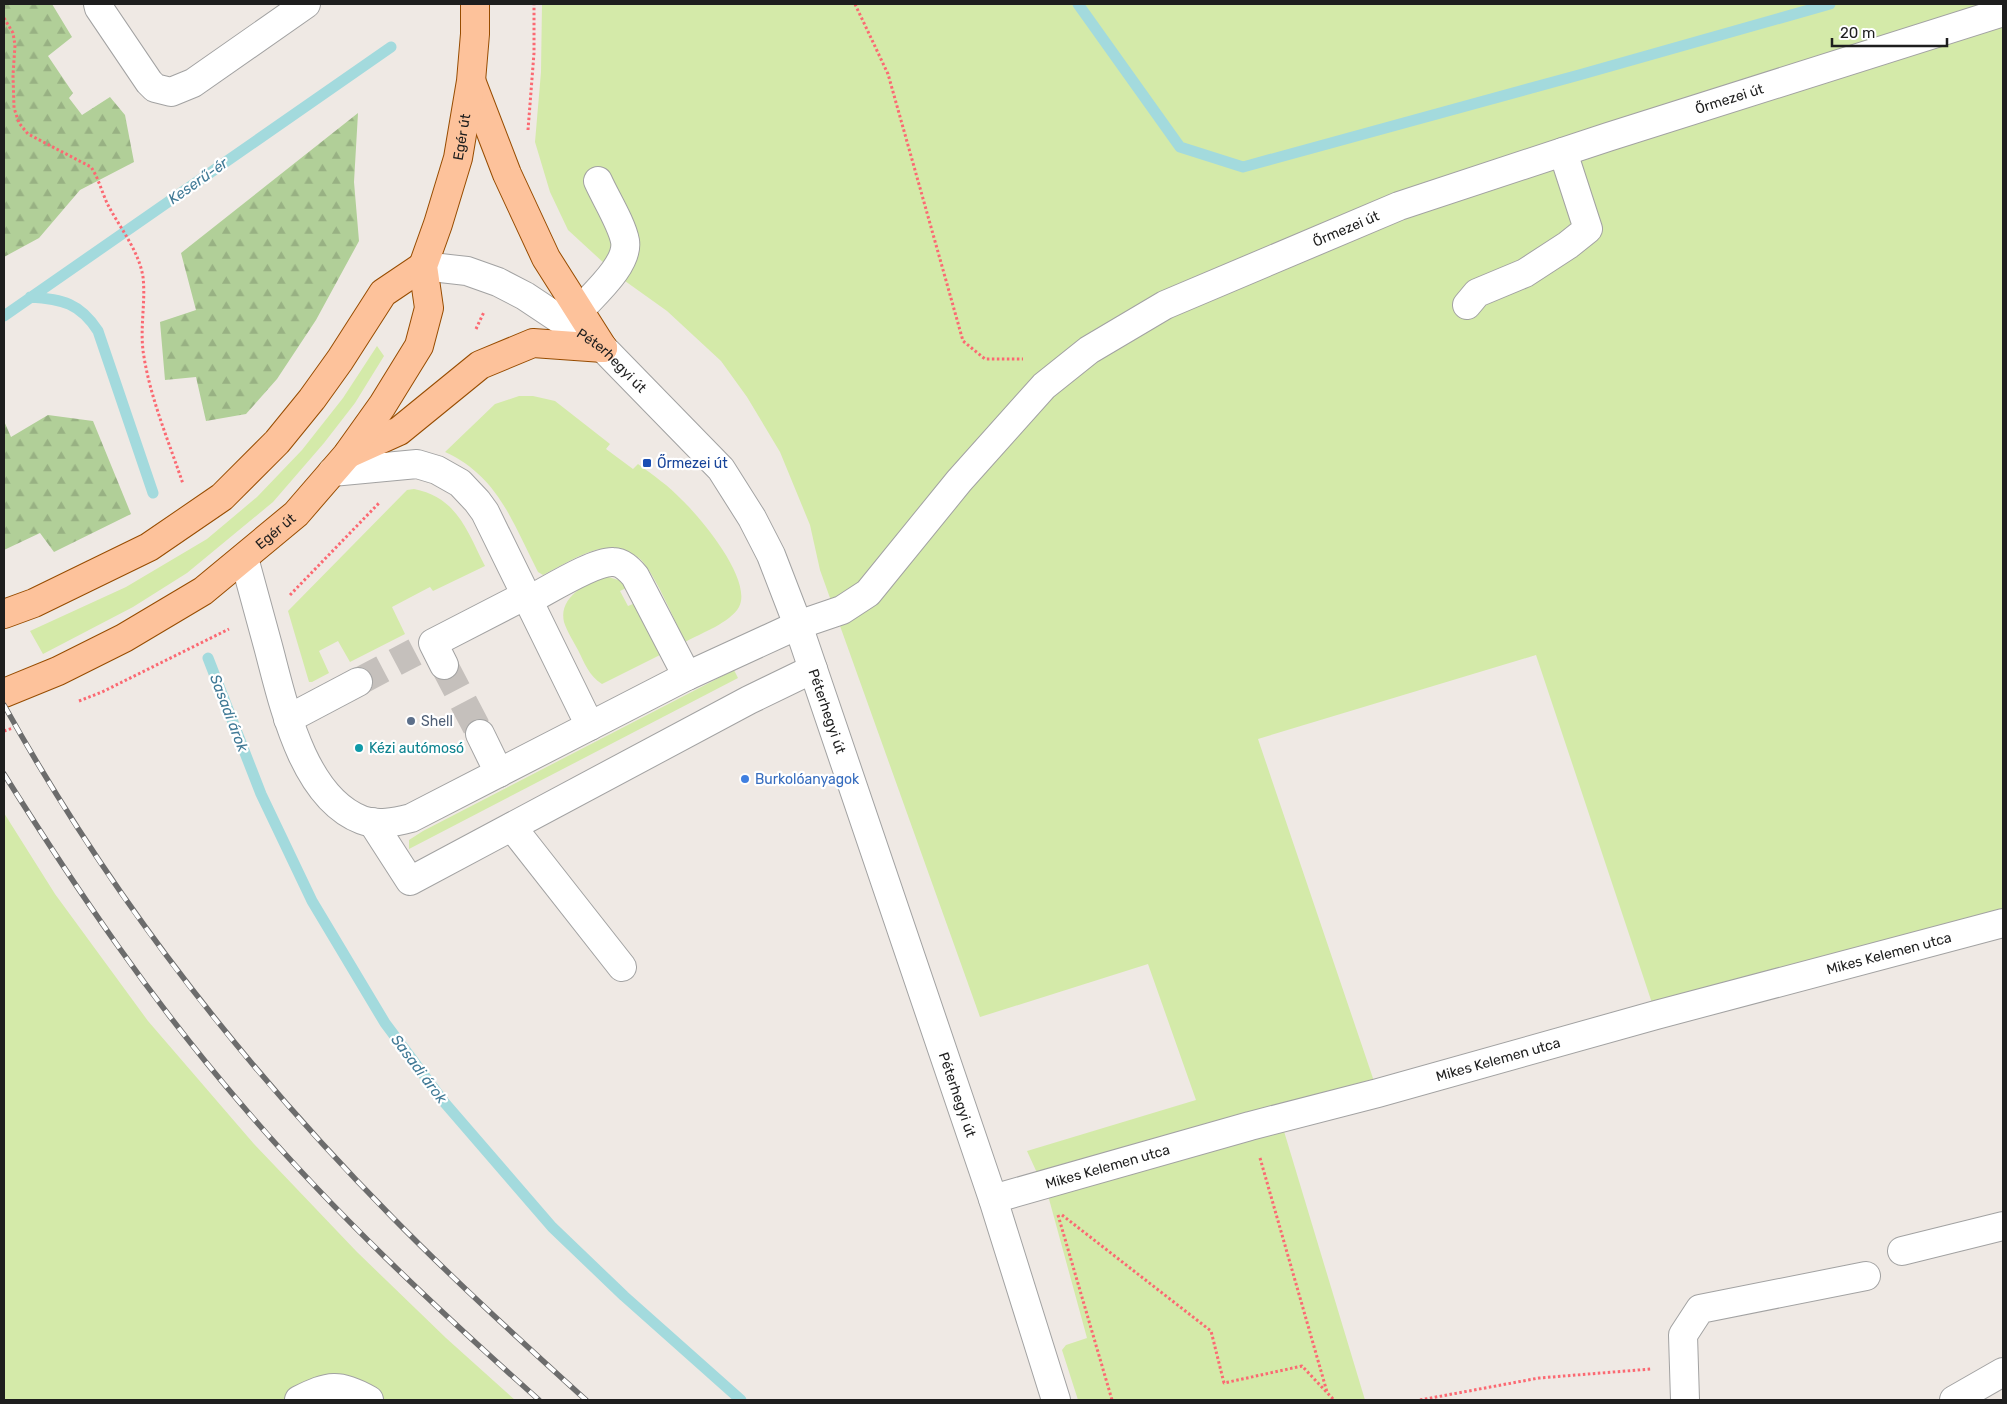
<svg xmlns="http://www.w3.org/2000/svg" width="2007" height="1404" font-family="Rubik,sans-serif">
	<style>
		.grass { fill: #d4eaa9 }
		.forest { fill: url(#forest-firs) }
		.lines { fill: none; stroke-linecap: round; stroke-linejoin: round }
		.stream { stroke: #a3dadd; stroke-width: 11 }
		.minor-tunnel { stroke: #c5c0bc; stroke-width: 28; stroke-dasharray: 28 14; stroke-linecap: butt }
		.minor-casing { stroke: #a2a2a2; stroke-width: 30 }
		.major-casing { stroke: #974c00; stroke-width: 30 }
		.path { stroke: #fb6972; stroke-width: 3; stroke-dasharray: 2.5 2.5; stroke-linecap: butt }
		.minor { stroke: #fff; stroke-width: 28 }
		.major { stroke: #fdc29b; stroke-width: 28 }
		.rail-casing { stroke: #6c6c6c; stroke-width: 5.5 }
		.rail { stroke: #fff; stroke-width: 4; stroke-dasharray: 11; stroke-linecap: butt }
		.transit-dot { fill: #1a4fb4; stroke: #fff; stroke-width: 2 }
		.service-dot { fill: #5c6f8a; stroke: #fff; stroke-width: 2 }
		.culture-dot { fill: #0f9aa8; stroke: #fff; stroke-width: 2 }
		.shop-dot { fill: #3f7fe0; stroke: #fff; stroke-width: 2 }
		.labels { text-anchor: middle; stroke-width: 4.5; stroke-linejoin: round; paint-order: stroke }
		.street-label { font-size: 14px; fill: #1e1e1e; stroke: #fff }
		.transit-label { font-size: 14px; fill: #164399; stroke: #fff; text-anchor: start }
		.service-label { font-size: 14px; fill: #4e5e75; stroke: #fff; text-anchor: start }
		.culture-label { font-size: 14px; fill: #0d838f; stroke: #fff; text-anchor: start }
		.shop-label { font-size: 14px; fill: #366cbe; stroke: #fff; text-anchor: start }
		.water-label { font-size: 15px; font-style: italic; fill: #417a96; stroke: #fff }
	</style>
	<defs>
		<pattern id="forest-firs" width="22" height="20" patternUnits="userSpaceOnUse" patternTransform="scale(1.25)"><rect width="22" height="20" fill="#b1cf98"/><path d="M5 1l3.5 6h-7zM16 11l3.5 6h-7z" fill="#98b183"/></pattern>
	</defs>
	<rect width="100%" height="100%" fill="#efe9e4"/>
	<!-- grass -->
	<path class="grass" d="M 542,4 L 2003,4 L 2003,923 L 1656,1015 L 1536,655 L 1258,739 L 1378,1093 L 1280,1118 L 1365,1400 L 1078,1400 L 1062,1350 L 1066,1345 L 1087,1338 L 1049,1199 L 1027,1151 L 1196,1100 L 1148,964 L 980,1017 L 820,570 L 810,525 L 780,452 L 747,397 L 721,361 L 667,311 L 618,276 L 568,230 L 550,192 L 535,142 L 541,72 Z
		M 377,346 L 384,356 L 355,403 L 324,443 L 273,502 L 187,573 L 133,607 L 43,654 L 30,631 L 126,587 L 207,539 L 257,497 L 302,450 L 343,398 Z
		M 519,396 L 533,396 L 555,401 L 610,444 L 606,449 L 633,469 L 638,464 C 653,475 669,486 682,500 C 701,518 753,580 739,607 C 731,622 700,634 685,642 C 675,622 654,571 639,558 C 629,550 611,547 599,549 C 579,554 561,566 543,575 L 538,572 C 513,523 498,476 445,452 L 495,404 Z
		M 414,489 C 457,497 467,531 485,566 L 433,591 L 430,587 L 392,607 L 405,634 L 350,662 L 338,641 L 319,651 L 329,673 L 312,682 L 309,682 L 288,611 L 407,490 Z
		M 608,577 L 622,581 L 628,587 L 620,591 L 628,606 L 638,602 L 664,653 L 602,684 C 589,676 584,662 578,650 C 573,641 567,631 564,622 C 558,597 588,581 608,577 Z
		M 734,670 L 738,678 L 409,849 L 409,840 L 423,831 Z
		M 4,813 L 55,894 L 148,1021 L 254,1144 L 357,1252 L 446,1338 L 515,1400 L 4,1400 Z"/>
	<!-- forest -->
	<path class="forest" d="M 4,4 L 52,4 L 72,37 L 48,56 L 73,93 L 69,98 L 82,115 L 110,97 L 125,115 L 134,162 L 80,190 L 39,238 L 4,257 Z
		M 358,113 L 354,182 L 359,241 L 316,320 L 277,379 L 246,414 L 206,421 L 196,377 L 165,380 L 160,322 L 196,310 L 181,253 Z
		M 48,415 L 93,421 L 131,514 L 54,552 L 40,533 L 4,550 L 4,421 L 11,437 Z"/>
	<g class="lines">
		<!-- stream -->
		<path class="stream" d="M 1078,4 L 1180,147 L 1243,167 L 1579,75 L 1830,4
			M 30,297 C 62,299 80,303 98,331 L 153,493
			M 4,316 L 391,47
			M 208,658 L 261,794 L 312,901 L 385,1023 L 444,1102 L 552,1227 L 624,1296 L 741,1400"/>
		<!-- minor-tunnel -->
		<path class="minor-tunnel" d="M 444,665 L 480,734
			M 358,682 L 415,652"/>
		<!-- minor casing -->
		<g class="minor-casing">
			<g id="minor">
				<path d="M 98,4 L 99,8 L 149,82 L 155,88 L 171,92 L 193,83 L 306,4"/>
				<path id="s1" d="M 423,266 L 467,271 L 498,282 L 525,296 L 603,348 L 721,469 L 752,518 L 771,555 L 798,625 L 993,1199 L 1056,1400"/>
				<path d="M 1467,305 L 1477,293 L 1525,273 L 1568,245 L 1588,229 L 1563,152"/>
				<path d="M 579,311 C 594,294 629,264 625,241 C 622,224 605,197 598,181"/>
				<path d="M 332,472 L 417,464 L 437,470 L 460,483 L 477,501 L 485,512 L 590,726"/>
				<path id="s2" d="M 244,558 C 252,587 260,617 268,646 C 283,702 302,797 362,820 C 378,826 395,822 411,818 L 687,676 L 798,625 L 842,610 L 868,593 L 959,481 L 1044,386 L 1089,350 L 1165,305 L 1399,206 L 1608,137 L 2003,12"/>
				<path d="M 529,600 C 547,591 594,561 613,562 C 622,562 629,569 635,576 L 687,676"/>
				<path d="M 444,665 L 433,643 L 526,595"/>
				<path d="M 288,719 L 358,682"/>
				<path d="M 480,734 L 499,773"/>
				<path d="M 372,822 L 410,881 L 749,700 L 813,669"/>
				<path d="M 512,827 L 622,967"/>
				<path id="s3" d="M 993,1199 L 1250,1126 L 1378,1093 L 1656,1015 L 2003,923"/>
				<path d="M 1902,1251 L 2003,1226"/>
				<path d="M 299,1400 C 329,1385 339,1383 369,1400"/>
				<path d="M 1685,1400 L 1683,1335 L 1700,1309 L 1866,1276"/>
				<path d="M 1954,1400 L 2003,1372"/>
			</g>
		</g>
		<!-- major casing -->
		<g class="major-casing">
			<g id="major">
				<path d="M 472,83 L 507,174 L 546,258 L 603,348"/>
				<path d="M 348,454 L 399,431 L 480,365 L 533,343 L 603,348"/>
				<path d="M 4,614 L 34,603 L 149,547 L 222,497 L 277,442 L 312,399 L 340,360 L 383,293 L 423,266"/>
				<path id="s4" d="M 4,693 L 58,671 L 124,638 L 203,591 L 296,514 L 347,455 L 382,406 L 419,346 L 429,308 L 423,266 L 438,224 L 458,158 L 471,81 L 475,34 L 475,4"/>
			</g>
		</g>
		<!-- path -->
		<path class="path" d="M 855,4 L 888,74 L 963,341 L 985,359 L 1023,359
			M 4,18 L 13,33 L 15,45 L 13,75 L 14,108 L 19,123 L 28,134 L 91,167 C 99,179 102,193 108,205 C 120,228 139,251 143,277 C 146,303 139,330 144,357 C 151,400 169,442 183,484
			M 528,130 L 534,53 L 534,4
			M 476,329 L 484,312
			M 290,595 L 380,502
			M 79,701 L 102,692 L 229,629
			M 4,731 L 13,728
			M 1260,1158 L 1327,1392
			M 1058,1215 L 1112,1400
			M 1062,1215 L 1211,1331 L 1224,1383 L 1302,1366 L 1334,1400
			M 1420,1400 L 1539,1378 L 1651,1369"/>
		<!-- minor -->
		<use href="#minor" class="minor"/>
		<!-- major -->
		<use href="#major" class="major"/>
		<!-- rail casing -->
		<g class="rail-casing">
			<path id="rail" d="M 4,705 C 110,896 240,1063 393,1218 C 455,1281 521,1341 586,1400
				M 4,774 C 76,889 152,1001 241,1104 C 332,1211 435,1307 539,1400"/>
		</g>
		<!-- rail -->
		<use href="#rail" class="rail"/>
	</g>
	<!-- markers -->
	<rect class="transit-dot" x="642" y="458" width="10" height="10" rx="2.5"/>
	<circle class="service-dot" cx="411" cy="721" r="5"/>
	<circle class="culture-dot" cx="359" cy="748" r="5"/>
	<circle class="shop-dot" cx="745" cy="779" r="5"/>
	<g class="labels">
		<!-- street labels -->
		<g class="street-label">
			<text dy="5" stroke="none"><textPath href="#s2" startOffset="1875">Őrmezei út</textPath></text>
			<text dy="5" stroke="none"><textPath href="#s4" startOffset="770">Egér út</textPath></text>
			<text dy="5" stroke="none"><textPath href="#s2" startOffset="1470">Őrmezei út</textPath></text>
			<text dy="5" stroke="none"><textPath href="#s1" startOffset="216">Péterhegyi út</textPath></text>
			<text dy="5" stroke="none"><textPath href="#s4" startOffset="318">Egér út</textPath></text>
			<text dy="5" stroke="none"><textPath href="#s1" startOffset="636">Péterhegyi út</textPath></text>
			<text dy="5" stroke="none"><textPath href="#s3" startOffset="929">Mikes Kelemen utca</textPath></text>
			<text dy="5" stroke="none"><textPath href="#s3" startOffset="524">Mikes Kelemen utca</textPath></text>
			<text dy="5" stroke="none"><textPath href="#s1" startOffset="1041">Péterhegyi út</textPath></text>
			<text dy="5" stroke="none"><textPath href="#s3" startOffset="119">Mikes Kelemen utca</textPath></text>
		</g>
		<!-- transit labels -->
		<g class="transit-label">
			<text x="657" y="468">Őrmezei út</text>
		</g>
		<!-- service labels -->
		<g class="service-label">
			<text x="421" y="726">Shell</text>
		</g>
		<!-- culture labels -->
		<g class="culture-label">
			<text x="369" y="753">Kézi autómosó</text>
		</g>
		<!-- shop labels -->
		<g class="shop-label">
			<text x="755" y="784">Burkolóanyagok</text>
		</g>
		<!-- water labels -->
		<g class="water-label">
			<text transform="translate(198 181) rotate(-35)" y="5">Keserű-ér</text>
			<text transform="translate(229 713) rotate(69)" y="5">Sasadi árok</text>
			<text transform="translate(419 1069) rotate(53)" y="5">Sasadi árok</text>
		</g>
	</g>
	<!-- border -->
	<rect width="2007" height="1404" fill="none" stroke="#1e1e1e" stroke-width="10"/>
	<!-- scale -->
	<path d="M1832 38v8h115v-8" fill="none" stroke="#1e1e1e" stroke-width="2.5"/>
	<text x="1840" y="38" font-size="15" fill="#1e1e1e" stroke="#ffffff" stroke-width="4" paint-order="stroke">20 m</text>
</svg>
